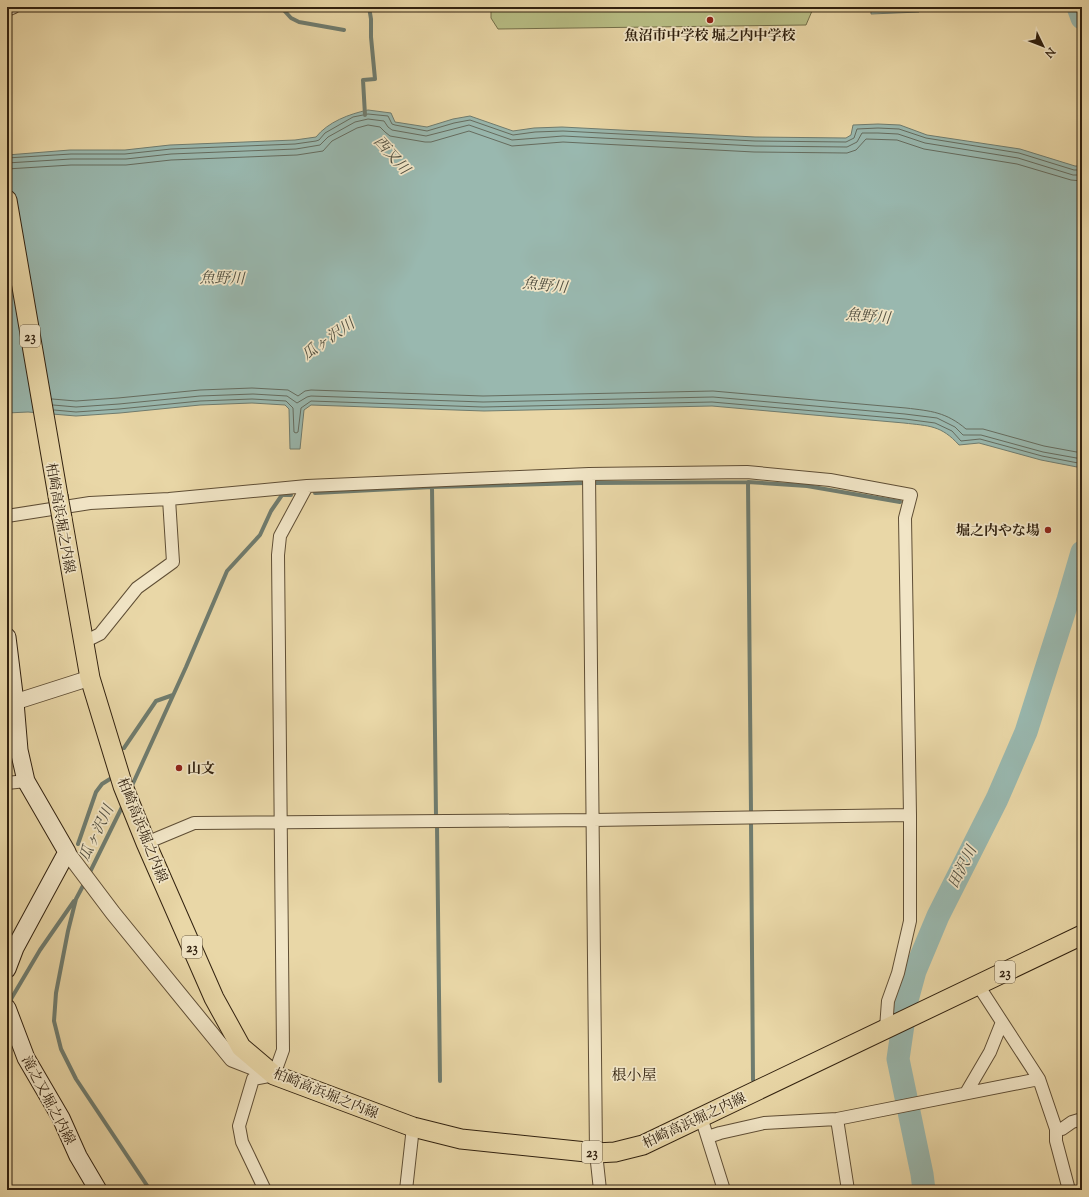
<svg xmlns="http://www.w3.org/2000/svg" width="1089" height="1197" font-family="'Sorts Mill Goudy','Noto Serif JP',serif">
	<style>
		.green { fill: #b8be85; stroke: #74704a }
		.water { fill: #99b8af; stroke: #6f7c6f }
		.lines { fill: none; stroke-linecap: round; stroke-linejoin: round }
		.shore { stroke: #656c5f; stroke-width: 1 }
		.stream { stroke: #6f7c6f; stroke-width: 4 }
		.river { stroke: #99b8af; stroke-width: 23 }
		.minor-casing { stroke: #5f4e35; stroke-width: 14 }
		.tertiary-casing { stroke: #5f4e35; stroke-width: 17 }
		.secondary-casing { stroke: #31210f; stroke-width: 19 }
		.primary-casing { stroke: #31210f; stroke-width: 21 }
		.minor { stroke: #f1e5c6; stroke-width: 12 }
		.tertiary { stroke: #f1e5c6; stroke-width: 15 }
		.secondary { stroke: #f1e5c6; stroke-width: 17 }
		.primary { stroke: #e9d7a7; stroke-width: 19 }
		.primary-bridge-casing { stroke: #31210f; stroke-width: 21; stroke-linecap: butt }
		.primary-bridge { stroke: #e9d7a7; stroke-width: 19 }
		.poi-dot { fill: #8f2418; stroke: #f1e5c6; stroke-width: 1.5 }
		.labels { text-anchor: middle; stroke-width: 3.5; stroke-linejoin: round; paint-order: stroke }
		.shield { fill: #f1e5c6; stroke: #6b5c46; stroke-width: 1 }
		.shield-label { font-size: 13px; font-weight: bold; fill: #31210f }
		.poi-label { font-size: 14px; font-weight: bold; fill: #31210f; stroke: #f1e5c6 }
		.street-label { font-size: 14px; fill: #31210f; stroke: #f1e5c6 }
		.water-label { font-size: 15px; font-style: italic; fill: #504e3f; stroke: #f1e5c6 }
		.neighbourhood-label { font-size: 15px; fill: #31210f; stroke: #f1e5c6 }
	</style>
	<rect width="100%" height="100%" fill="#e9d7a7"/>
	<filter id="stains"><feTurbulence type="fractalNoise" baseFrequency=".005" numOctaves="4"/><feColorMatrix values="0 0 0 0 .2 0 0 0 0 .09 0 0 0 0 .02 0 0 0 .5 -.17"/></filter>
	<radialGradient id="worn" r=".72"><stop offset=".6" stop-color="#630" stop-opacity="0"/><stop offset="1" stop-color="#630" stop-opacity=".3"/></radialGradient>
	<!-- green -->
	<path class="green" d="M 491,7 L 812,7 L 812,11 L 806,25 L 498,29 L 491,18 Z"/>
	<!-- water -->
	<path class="water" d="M 871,7 L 919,7 L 919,12 L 871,14 Z
		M 368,110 L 391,113 L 395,122 L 427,127 L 453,119 L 470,116 L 513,131 L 534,128 L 562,127 L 755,137 L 846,138 L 851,135 L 853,125 L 878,124 L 900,125 L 927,135 L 1020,149 L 1075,166 L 1082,166 L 1082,470 L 1077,467 L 1041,460 L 979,443 L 959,445 C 941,425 929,426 904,423 L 712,406 L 484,411 L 311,405 L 304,410 L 300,449 L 290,449 L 289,409 L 285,405 L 252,403 L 200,405 L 120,413 L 76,416 L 28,412 L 7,413 L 7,155 L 70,150 L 125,150 L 170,145 L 295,140 L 316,137 C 328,122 349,114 368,110 Z"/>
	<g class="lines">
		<!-- shore -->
		<path class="shore" d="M 875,7 L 877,10 L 915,7
			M 7,158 L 71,154 L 125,154 L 171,149 L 295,144 L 316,141 L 319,140 L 325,133 L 353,117 L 368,114 L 388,116 L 392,124 L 395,125 L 427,131 L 454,123 L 470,120 L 513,135 L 535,132 L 563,131 L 755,141 L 846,142 L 854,138 L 857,129 L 878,128 L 899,129 L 926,138 L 1019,153 L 1074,170 L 1082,170
			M 7,163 L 71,159 L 126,159 L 171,154 L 296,149 L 320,145 L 328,137 L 355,122 L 368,119 L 384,121 L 388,127 L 392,130 L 426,136 L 469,125 L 512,140 L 563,136 L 755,146 L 847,147 L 857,142 L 862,133 L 878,133 L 898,134 L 925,143 L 1018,158 L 1073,175 L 1082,175
			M 7,169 L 71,165 L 126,165 L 171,160 L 297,155 L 323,151 L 332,141 L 357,128 L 368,125 L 380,127 L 385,132 L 390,136 L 425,142 L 431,142 L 469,131 L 512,146 L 563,142 L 754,152 L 847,153 L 856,150 L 866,139 L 897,140 L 924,149 L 1017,164 L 1071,180 L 1082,181
			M 52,399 L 76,401 L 118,398 L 200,390 L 252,388 L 288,390 L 298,396 L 305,391 L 311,390 L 483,396 L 713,391 L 906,408 C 931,411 946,412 966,429 L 983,429 L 1044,446 L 1082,453
			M 53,405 L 76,407 L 119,404 L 200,396 L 253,394 L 287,396 L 297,403 L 307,397 L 311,396 L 483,402 L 713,397 L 905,414 L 937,418 L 955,427 L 963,435 L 981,435 L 1043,452 L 1082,459
			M 54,410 L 76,412 L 119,409 L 200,401 L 252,399 L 286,401 L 293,408 L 294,432 L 296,433 L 298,432 L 301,408 L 311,401 L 483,407 L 712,402 L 905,419 L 935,423 L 952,431 L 961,441 L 980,439 L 1042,456 L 1078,463 L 1082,465"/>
		<!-- stream -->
		<path class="stream" d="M 281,7 L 291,18 L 299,22 L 344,30
			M 365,115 L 363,80 L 375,79 L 371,37 L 371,19 L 369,7
			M 748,482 L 751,811
			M 593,483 L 748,482 L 807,486 L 900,502
			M 432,487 L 436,816
			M 315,493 L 432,487 L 585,483
			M 124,748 L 156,701 L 173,695
			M 130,790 L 186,667 L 227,571 L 260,535 L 271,511 L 282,495 L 291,495
			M 751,821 L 753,1080
			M 437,825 L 440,1081
			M 78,844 L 96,792 L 102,784 L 110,779
			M 88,876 L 124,803
			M 85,882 L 76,899 L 68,931 L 56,993 L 54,1021 L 61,1049 L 76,1079 L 150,1190
			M 11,999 L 40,950 L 74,901"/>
		<!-- river -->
		<path class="river" d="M 1078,7 L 1082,18
			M 924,1190 L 922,1174 L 898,1059 L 906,1004 L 915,971 L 938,916 L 997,799 L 1026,732 L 1068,600 L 1082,552"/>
		<!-- minor casing -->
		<g class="minor-casing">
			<path id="minor" d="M 7,10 L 14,7
				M 589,474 L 596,1153 L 600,1190
				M 7,516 L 90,503 L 169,499 L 307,486 L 589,474 L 747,472 L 830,480 L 911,495 L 905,518 L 910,815 L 910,921 L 898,973 L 888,1001 L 886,1028
				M 84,642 L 100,634 L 137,588 L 173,562 L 169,499
				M 7,783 L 26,781
				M 146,843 L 194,823 L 593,820 L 910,815
				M 978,985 L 1039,1079 L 1056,1129 L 1056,1141 L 1069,1190
				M 966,1093 L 990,1052 L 1002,1022
				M 701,1117 L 724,1190
				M 837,1119 L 848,1190
				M 1056,1129 L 1062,1129 L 1072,1122 L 1082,1119
				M 708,1137 L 720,1133 L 764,1123 L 837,1119 L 1039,1079
				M 265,1190 L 242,1142 L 239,1126 L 253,1079 L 274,1075 L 283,1050 L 278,555 L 280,536 L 307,486
				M 406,1190 L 413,1127"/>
		</g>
		<!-- tertiary casing -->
		<g class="tertiary-casing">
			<path id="tertiary" d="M 15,702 L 90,678
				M 67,852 L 113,913 L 232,1059 L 265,1072"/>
		</g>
		<!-- secondary casing -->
		<g class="secondary-casing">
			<path id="secondary" d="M 7,637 L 15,702 L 19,750 L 26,781 L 67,852 L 15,948 L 7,969
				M 7,1008 L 26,1058 L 61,1118 L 78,1156 L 98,1190"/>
		</g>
		<!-- primary casing -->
		<g class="primary-casing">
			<path id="primary" d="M 7,200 L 58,496
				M 62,518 L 90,678 L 123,786 L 146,843 L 214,998 L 241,1047 L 274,1075 L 413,1127 L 461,1139 L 596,1153 L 615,1152 L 643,1145 L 1082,935"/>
		</g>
		<!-- minor -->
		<use href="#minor" class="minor"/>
		<!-- tertiary -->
		<use href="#tertiary" class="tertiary"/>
		<!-- secondary -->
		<use href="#secondary" class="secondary"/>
		<!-- primary -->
		<use href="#primary" class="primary"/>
		<!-- primary-bridge casing -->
		<g class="primary-bridge-casing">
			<path id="primary-bridge" d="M 58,496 L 62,518"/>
		</g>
		<!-- primary-bridge -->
		<use href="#primary-bridge" class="primary-bridge"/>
	</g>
	<!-- markers -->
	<g class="poi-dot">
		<circle cx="710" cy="20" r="4"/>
		<circle cx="1048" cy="530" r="4"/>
		<circle cx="179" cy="768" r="4"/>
	</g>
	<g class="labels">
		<!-- shield labels -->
		<g class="shield">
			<rect x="20" y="325" width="20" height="22" rx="3"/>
			<rect x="182" y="936" width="20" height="22" rx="3"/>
			<rect x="995" y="961" width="20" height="22" rx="3"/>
			<rect x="582" y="1141" width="20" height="22" rx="3"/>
		</g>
		<g class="shield-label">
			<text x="30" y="341">23</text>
			<text x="192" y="952">23</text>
			<text x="1005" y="977">23</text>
			<text x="592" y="1157">23</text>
		</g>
		<!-- poi labels -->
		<g class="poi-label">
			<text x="710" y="40">魚沼市中学校 堀之内中学校</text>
			<text x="1040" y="535" text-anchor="end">堀之内やな場</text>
			<text x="187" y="773" text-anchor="start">山文</text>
		</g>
		<!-- street labels -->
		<g class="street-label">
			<text transform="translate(61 518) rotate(80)" y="5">柏崎高浜堀之内線</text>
			<text transform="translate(143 830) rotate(68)" y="5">柏崎高浜堀之内線</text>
			<text transform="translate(326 1093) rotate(22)" y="5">柏崎高浜堀之内線</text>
			<text transform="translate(49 1100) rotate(62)" y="5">滝之又堀之内線</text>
			<text transform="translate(694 1120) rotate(-25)" y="5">柏崎高浜堀之内線</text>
		</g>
		<!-- water labels -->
		<g class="water-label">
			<text transform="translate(392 155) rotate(48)" y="5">西又川</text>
			<text transform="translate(222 278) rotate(1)" y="5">魚野川</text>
			<text transform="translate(545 285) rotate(6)" y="5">魚野川</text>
			<text transform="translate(868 316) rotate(5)" y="5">魚野川</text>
			<text transform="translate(328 339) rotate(-35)" y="5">瓜ヶ沢川</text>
			<text transform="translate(96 833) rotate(-64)" y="5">瓜ヶ沢川</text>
			<text transform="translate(962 867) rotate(-63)" y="5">田沢川</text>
		</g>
		<!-- neighbourhood labels -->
		<g class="neighbourhood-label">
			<text x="634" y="1080">根小屋</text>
		</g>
	</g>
	<!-- margin -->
	<rect width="1089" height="1197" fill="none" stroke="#e9d7a7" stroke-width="24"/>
	<rect x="8" y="8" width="1073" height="1181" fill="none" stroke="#31210f" stroke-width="2"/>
	<rect x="12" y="12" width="1065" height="1173" fill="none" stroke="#31210f"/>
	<!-- north arrow -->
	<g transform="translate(1043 46) rotate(133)" stroke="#f1e5c6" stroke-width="3" paint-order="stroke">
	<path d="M0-3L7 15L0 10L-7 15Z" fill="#31210f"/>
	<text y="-6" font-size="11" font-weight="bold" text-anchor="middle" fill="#31210f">N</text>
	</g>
	<rect width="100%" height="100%" filter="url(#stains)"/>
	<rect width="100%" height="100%" fill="url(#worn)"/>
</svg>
